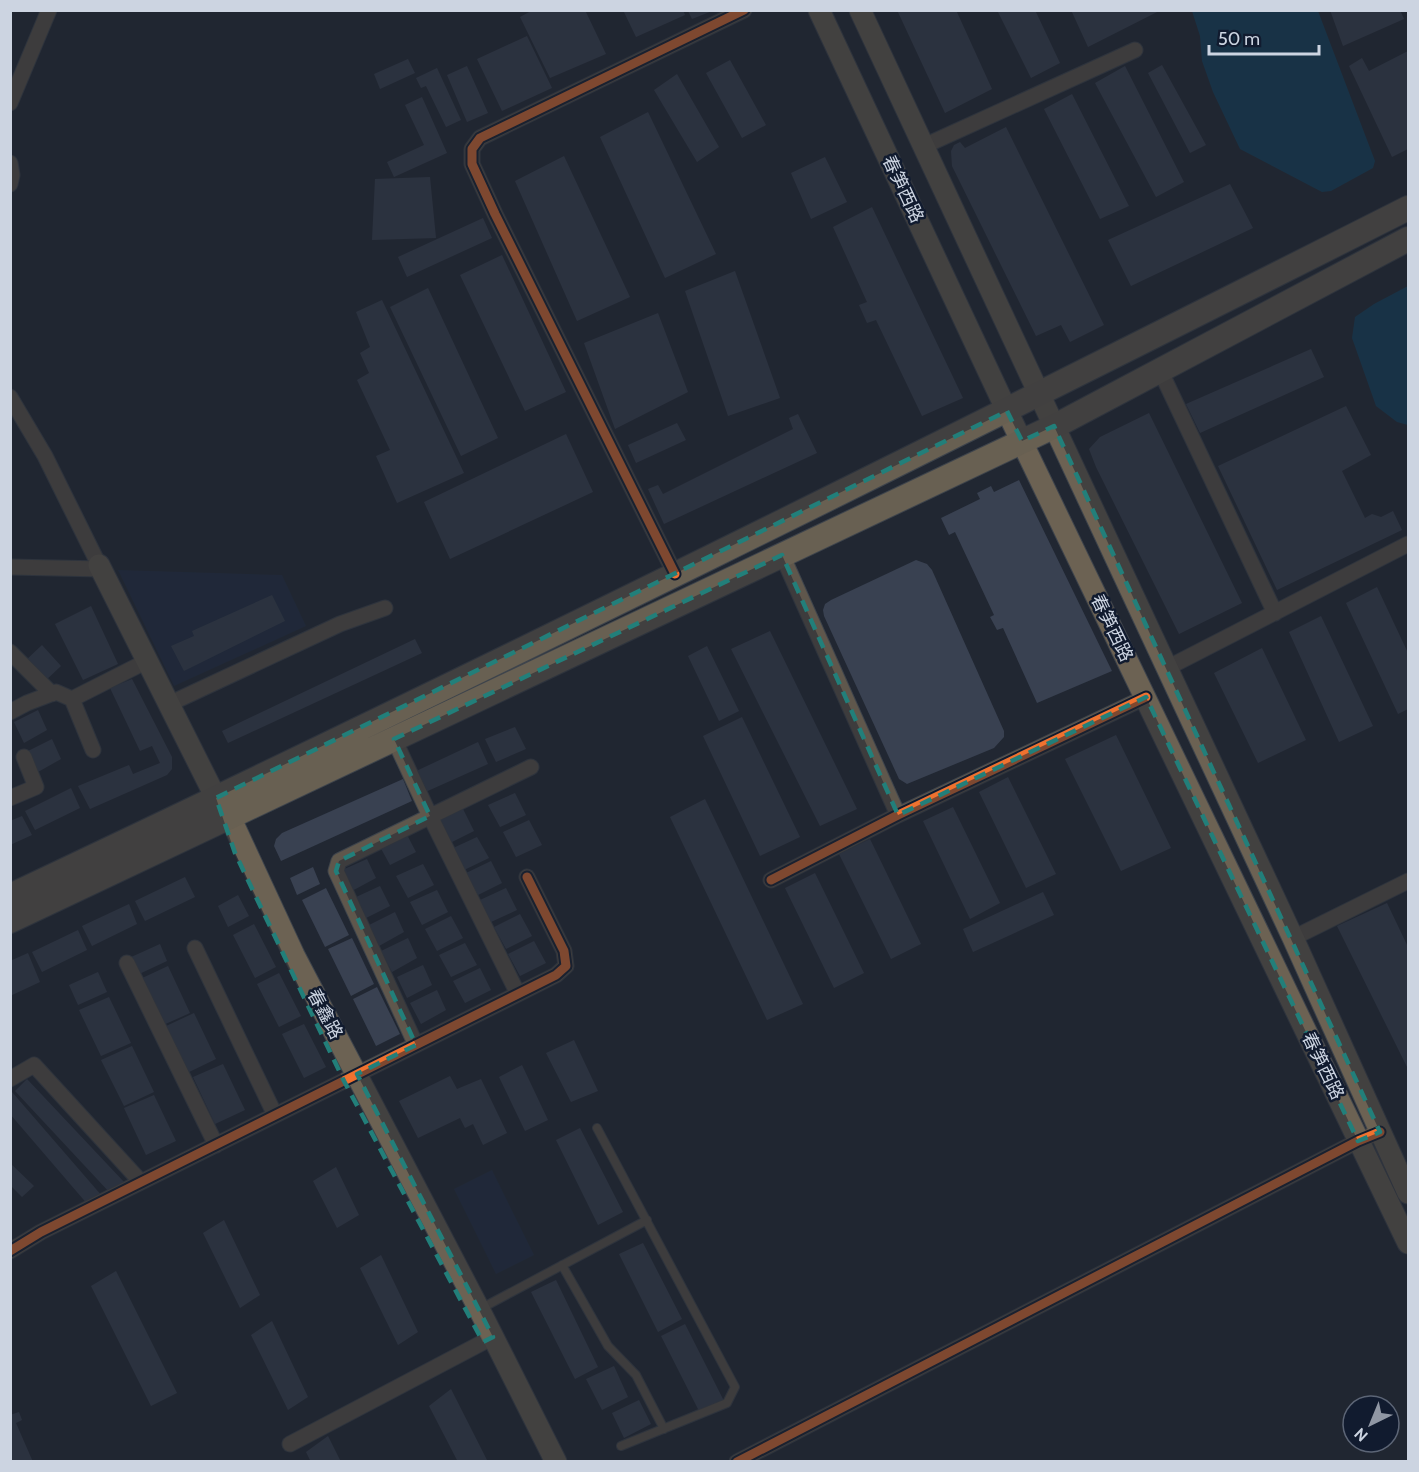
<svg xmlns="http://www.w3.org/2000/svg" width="1419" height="1472" font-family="Cabin,'Noto Sans SC',sans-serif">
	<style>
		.built { fill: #1f2c43 }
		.water { fill: #0f4260 }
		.building { fill: #394151 }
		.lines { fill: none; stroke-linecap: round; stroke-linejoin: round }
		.lane-casing { stroke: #3e444c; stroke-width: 10 }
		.street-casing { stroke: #3e444c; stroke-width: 17 }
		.secondary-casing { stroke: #3e444c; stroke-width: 23 }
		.primary-casing { stroke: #3e444c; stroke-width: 26 }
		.lane { stroke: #5f574c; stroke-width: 8 }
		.street { stroke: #5f574c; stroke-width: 15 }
		.secondary { stroke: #6c6253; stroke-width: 21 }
		.primary { stroke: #686052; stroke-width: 24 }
		.cycleway-casing { stroke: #111b2f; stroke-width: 13 }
		.cycleway { stroke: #ef722f; stroke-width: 9 }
		.marked { fill: none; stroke: #227f7a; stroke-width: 4.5; stroke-dasharray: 12 8; stroke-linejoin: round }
		.labels { text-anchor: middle; stroke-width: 5; stroke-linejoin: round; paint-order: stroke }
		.street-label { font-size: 18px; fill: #ccd4e1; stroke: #111b2f }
	</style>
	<rect width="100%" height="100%" fill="#212732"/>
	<!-- built -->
	<path class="built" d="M 118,570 L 282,575 L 306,626 L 174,686 Z
		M 492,1170 L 534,1255 L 496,1274 L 454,1189 Z"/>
	<!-- water -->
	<path class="water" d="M 1192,11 L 1318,11 L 1375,161 L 1373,168 L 1331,191 L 1322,192 L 1240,149 L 1213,92 L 1202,61 L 1200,36 Z
		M 1408,286 L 1408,425 L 1397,422 L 1376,406 L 1352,338 L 1355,317 L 1374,304 Z"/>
	<!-- building -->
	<path class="building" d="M 533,10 L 585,10 L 606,54 L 550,78 L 520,17 Z
		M 623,10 L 683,10 L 685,15 L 636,37 Z
		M 897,10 L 956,10 L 992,89 L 945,113 Z
		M 997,10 L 1035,10 L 1060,63 L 1031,78 Z
		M 1071,10 L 1161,10 L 1088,47 Z
		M 1330,10 L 1400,10 L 1404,19 L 1343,46 Z
		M 688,11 L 712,11 L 692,19 Z
		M 527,36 L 552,88 L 502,111 L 477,59 Z
		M 1408,51 L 1408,149 L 1392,157 L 1349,66 L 1362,58 L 1369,71 Z
		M 408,59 L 415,73 L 380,89 L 374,74 Z
		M 730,60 L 766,125 L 742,138 L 706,73 Z
		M 1162,65 L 1206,145 L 1190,153 L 1148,73 Z
		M 467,66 L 488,113 L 467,122 L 447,75 Z
		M 1125,66 L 1184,182 L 1156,197 L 1095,83 Z
		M 437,68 L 461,120 L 446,127 L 426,86 L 421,88 L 416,78 Z
		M 677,74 L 719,147 L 697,162 L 654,90 Z
		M 1072,94 L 1129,206 L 1100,219 L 1044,109 Z
		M 422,97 L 447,153 L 394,177 L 387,162 L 424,145 L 405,105 Z
		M 648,112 L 716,254 L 665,278 L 600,137 Z
		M 1006,127 L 1104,325 L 1070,342 L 1061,325 L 1036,336 L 952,166 L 951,151 L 954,145 L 960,142 L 965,148 Z
		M 564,156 L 630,297 L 577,321 L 515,181 Z
		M 825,157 L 847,202 L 811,219 L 791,173 Z
		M 430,177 L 436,238 L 372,240 L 375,179 Z
		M 1230,184 L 1253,228 L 1131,286 L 1108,240 Z
		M 872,207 L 963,398 L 922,416 L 876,320 L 867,323 L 859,305 L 867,302 L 833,227 Z
		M 483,218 L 492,238 L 407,277 L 398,257 Z
		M 502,255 L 566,392 L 525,411 L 460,275 Z
		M 735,271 L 780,398 L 728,416 L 685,291 Z
		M 428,288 L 498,438 L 461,456 L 390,307 Z
		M 382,300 L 464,473 L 397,503 L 376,456 L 390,450 L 357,380 L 369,373 L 360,353 L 370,347 L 356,312 Z
		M 658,313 L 688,392 L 615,429 L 584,343 Z
		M 1311,349 L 1324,377 L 1200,433 L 1186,404 Z
		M 1346,406 L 1371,455 L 1342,471 L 1365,518 L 1372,514 L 1381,517 L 1393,511 L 1402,530 L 1277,590 L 1218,466 Z
		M 1149,413 L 1242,603 L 1179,634 L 1096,467 L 1089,449 L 1100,437 Z
		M 798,414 L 817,453 L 664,524 L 648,489 L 658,485 L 663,494 L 793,429 L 789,418 Z
		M 677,423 L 686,440 L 636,463 L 628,445 Z
		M 566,434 L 593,492 L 450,559 L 424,502 Z
		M 1019,480 L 1112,671 L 1037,703 L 1003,628 L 997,630 L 990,617 L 994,615 L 955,532 L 949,535 L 941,518 L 980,499 L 977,493 L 991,486 L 994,492 Z
		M 916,560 L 927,564 L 932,570 L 1004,731 L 1004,737 L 994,748 L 907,784 L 899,779 L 824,616 L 823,610 L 825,604 L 831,600 Z
		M 1377,587 L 1408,653 L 1408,709 L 1398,714 L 1346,603 Z
		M 272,595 L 285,621 L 184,671 L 171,646 L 194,636 L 192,631 Z
		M 91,606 L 118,664 L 83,680 L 55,624 Z
		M 1321,616 L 1373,726 L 1339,742 L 1289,632 Z
		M 770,631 L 857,809 L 820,826 L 731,649 Z
		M 415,639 L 422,653 L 228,743 L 222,731 Z
		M 42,645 L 61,666 L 44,682 L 24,662 Z
		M 707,646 L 739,711 L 719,721 L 688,656 Z
		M 1262,648 L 1306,740 L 1258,763 L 1214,673 Z
		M 132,679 L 172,757 L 172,769 L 167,775 L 90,809 L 78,786 L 129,765 L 133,774 L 160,763 L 152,746 L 140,751 L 110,688 Z
		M 38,710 L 47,730 L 24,743 L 14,722 Z
		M 742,717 L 800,837 L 760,856 L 703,736 Z
		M 515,727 L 526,749 L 496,762 L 485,739 Z
		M 1116,735 L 1171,848 L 1121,871 L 1065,759 Z
		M 52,739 L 61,759 L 38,772 L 28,751 Z
		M 478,742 L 488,764 L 421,794 L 412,773 Z
		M 1008,777 L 1056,874 L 1026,888 L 979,792 Z
		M 403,779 L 412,801 L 281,861 L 274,846 L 276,839 L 282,833 Z
		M 71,788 L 80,808 L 35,830 L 25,811 Z
		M 515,793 L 526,815 L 500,827 L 488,805 Z
		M 705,799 L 803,1004 L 767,1020 L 670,817 Z
		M 953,807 L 1000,903 L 970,919 L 923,821 Z
		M 463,809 L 474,831 L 448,844 L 436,821 Z
		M 22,816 L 32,835 L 10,845 L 10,821 Z
		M 529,820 L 542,845 L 516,857 L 503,832 Z
		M 405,831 L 416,852 L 390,865 L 378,843 Z
		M 477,837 L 489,858 L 462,871 L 451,849 Z
		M 870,839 L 921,944 L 891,959 L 839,854 Z
		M 367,859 L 376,878 L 350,892 L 340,871 Z
		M 491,861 L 502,883 L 476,896 L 464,874 Z
		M 423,864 L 434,885 L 408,898 L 396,876 Z
		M 313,867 L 320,884 L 297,895 L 290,878 Z
		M 815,873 L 864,973 L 834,988 L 785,888 Z
		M 185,877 L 195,897 L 145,921 L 135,901 Z
		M 380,886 L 390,906 L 364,919 L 354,898 Z
		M 326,888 L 349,935 L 325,947 L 302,900 Z
		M 506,888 L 517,910 L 491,922 L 480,900 Z
		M 437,890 L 448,912 L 422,925 L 410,902 Z
		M 1043,892 L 1054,915 L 973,952 L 963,929 Z
		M 238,895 L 249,916 L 228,927 L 218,906 Z
		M 1387,903 L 1408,947 L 1408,1069 L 1337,926 Z
		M 129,904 L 137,924 L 92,946 L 82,926 Z
		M 395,912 L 404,932 L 379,946 L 369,925 Z
		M 520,914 L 532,936 L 506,949 L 494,927 Z
		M 451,916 L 463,938 L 437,951 L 425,929 Z
		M 254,924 L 276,967 L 255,978 L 233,935 Z
		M 78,930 L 87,950 L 42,972 L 32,952 Z
		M 352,938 L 374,984 L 351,996 L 328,949 Z
		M 408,938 L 417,958 L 392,972 L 381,951 Z
		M 534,941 L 546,963 L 520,976 L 508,954 Z
		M 465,943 L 477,965 L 451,977 L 439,955 Z
		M 160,944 L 167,961 L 137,975 L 129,958 Z
		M 28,953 L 40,982 L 10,996 L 10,961 Z
		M 423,965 L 432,985 L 407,998 L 397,977 Z
		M 168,966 L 190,1013 L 161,1026 L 138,980 Z
		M 480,968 L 491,990 L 465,1003 L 453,981 Z
		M 98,972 L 107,992 L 78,1005 L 69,985 Z
		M 279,973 L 301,1016 L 279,1027 L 257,984 Z
		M 377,987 L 400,1034 L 376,1046 L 353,999 Z
		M 437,990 L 446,1010 L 421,1024 L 410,1003 Z
		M 109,997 L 131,1043 L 101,1056 L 79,1010 Z
		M 194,1013 L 216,1059 L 187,1073 L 164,1027 Z
		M 304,1024 L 326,1067 L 304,1078 L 282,1034 Z
		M 574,1040 L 598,1091 L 571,1102 L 546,1053 Z
		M 132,1046 L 154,1092 L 124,1106 L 101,1060 Z
		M 223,1064 L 245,1110 L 215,1124 L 193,1077 Z
		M 522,1065 L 548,1120 L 525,1131 L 499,1077 Z
		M 450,1076 L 457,1089 L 481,1079 L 507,1133 L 483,1145 L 473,1124 L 465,1128 L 460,1118 L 418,1138 L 399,1101 Z
		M 27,1079 L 124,1182 L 111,1194 L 15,1091 Z
		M 12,1092 L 102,1196 L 89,1206 L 10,1114 Z
		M 154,1095 L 176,1141 L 146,1155 L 124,1108 Z
		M 580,1128 L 623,1212 L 598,1225 L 556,1140 Z
		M 10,1163 L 34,1186 L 22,1197 L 10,1185 Z
		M 336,1167 L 359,1215 L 337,1228 L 313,1181 Z
		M 224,1220 L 260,1295 L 240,1308 L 203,1233 Z
		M 643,1243 L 682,1319 L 658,1332 L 619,1254 Z
		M 381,1255 L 418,1332 L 398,1345 L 360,1268 Z
		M 116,1271 L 177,1393 L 151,1406 L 91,1286 Z
		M 556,1280 L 598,1367 L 575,1379 L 531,1292 Z
		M 272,1321 L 308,1397 L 288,1410 L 251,1335 Z
		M 685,1324 L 724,1401 L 700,1413 L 661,1336 Z
		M 614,1366 L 628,1397 L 602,1410 L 586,1379 Z
		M 451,1389 L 488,1462 L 458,1462 L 429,1406 Z
		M 639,1400 L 651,1424 L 624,1438 L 612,1413 Z
		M 19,1412 L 22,1420 L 16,1423 L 33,1462 L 10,1462 L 10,1415 Z
		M 328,1436 L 341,1462 L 311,1462 L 306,1452 Z"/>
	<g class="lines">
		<!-- lane casing -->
		<g class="lane-casing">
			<path id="lane" d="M 597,1128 L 735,1387 L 727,1403 L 621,1446
				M 562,1265 L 608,1346 L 636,1375 L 664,1429
				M 480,1309 L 647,1220"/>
		</g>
		<!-- street casing -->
		<g class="street-casing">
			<path id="street" d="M 10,103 L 49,10
				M 924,146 L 1135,50
				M 10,163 L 12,175 L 10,184
				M 1160,370 L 1275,613
				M 10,397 L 45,456 L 99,565
				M 782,555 L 898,815
				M 10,567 L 102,569
				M 675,574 L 495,214 L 472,164 L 472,149 L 480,138 L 744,10
				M 10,652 L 52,694
				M 1167,668 L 1408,544
				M 72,699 L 93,750
				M 169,704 L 340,624 L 385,608
				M 10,712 L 27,703 L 56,692 L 72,699 L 147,661
				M 394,739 L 430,816 L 518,994
				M 10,798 L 36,787 L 24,757
				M 771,880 L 898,815 L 1146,697
				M 1293,938 L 1408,881
				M 195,948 L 275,1115
				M 127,963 L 216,1145
				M 416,1045 L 336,871 L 339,861 L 531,767
				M 10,1079 L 34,1065 L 141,1182
				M 10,1251 L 41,1232 L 556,975 L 566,966 L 564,951 L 527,877
				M 290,1444 L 493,1337
				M 737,1462 L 1358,1141 L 1380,1132"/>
		</g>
		<!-- secondary casing -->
		<g class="secondary-casing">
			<path id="secondary" d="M 819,10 L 1007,411 L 1408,1243
				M 860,10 L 1293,938 L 1408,1193
				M 99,565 L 216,798 L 230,817 L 294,955 L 479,1309 L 556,1462"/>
		</g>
		<!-- primary casing -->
		<g class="primary-casing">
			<path id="primary" d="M 10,896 C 480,674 945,442 1408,208
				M 10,921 L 1059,424 L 1408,239"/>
		</g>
		<!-- lane -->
		<use href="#lane" class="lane"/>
		<!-- street -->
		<use href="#street" class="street"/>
		<!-- secondary -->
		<use href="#secondary" class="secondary"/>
		<!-- primary -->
		<use href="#primary" class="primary"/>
		<!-- cycleway casing -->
		<g class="cycleway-casing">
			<path id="cycleway" d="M 675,574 L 495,214 L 472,164 L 472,149 L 480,138 L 744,10
				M 771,880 L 898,815 L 1146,697
				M 10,1251 L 41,1232 L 556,975 L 566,966 L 564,951 L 527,877
				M 737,1462 L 1358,1141 L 1380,1132"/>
		</g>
		<!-- cycleway -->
		<use href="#cycleway" class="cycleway"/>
	</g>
	<!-- marked area -->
	<path d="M0 0H1419V1472H0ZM 1007,411 L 1022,441 L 1054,426 L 1380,1132 L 1358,1141 L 1146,697 L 898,815 L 782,555 L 394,739 L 430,816 L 339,861 L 336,871 L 416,1045 L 357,1074 L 493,1337 L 483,1342 L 344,1081 L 235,853 L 216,798 Z" fill="#212732" fill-opacity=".55" fill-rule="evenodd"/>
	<path class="marked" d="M 1007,411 L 1022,441 L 1054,426 L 1380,1132 L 1358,1141 L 1146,697 L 898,815 L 782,555 L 394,739 L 430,816 L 339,861 L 336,871 L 416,1045 L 357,1074 L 493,1337 L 483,1342 L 344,1081 L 235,853 L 216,798 Z"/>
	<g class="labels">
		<!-- street labels -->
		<g class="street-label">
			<text transform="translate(903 189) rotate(65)" y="6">春笋西路</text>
			<text transform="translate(1112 628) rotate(64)" y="6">春笋西路</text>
			<text transform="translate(325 1014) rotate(62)" y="6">春鑫路</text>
			<text transform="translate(1323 1066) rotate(64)" y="6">春笋西路</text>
		</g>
	</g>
	<!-- border -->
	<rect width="1419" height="1472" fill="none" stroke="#ccd4e1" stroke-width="24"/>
	<!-- north arrow -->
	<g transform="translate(1371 1424) rotate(223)"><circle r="28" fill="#111b2f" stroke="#5c6576" stroke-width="1.5"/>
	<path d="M0-4.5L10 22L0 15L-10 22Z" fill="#9097a4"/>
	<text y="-9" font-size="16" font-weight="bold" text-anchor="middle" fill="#ccd4e1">N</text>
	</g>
	<!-- scale -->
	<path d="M1209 45v9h110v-9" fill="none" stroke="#ccd4e1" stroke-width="3"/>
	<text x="1218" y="45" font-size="18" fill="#ccd4e1" stroke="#111b2f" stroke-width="4.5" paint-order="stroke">50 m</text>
</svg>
